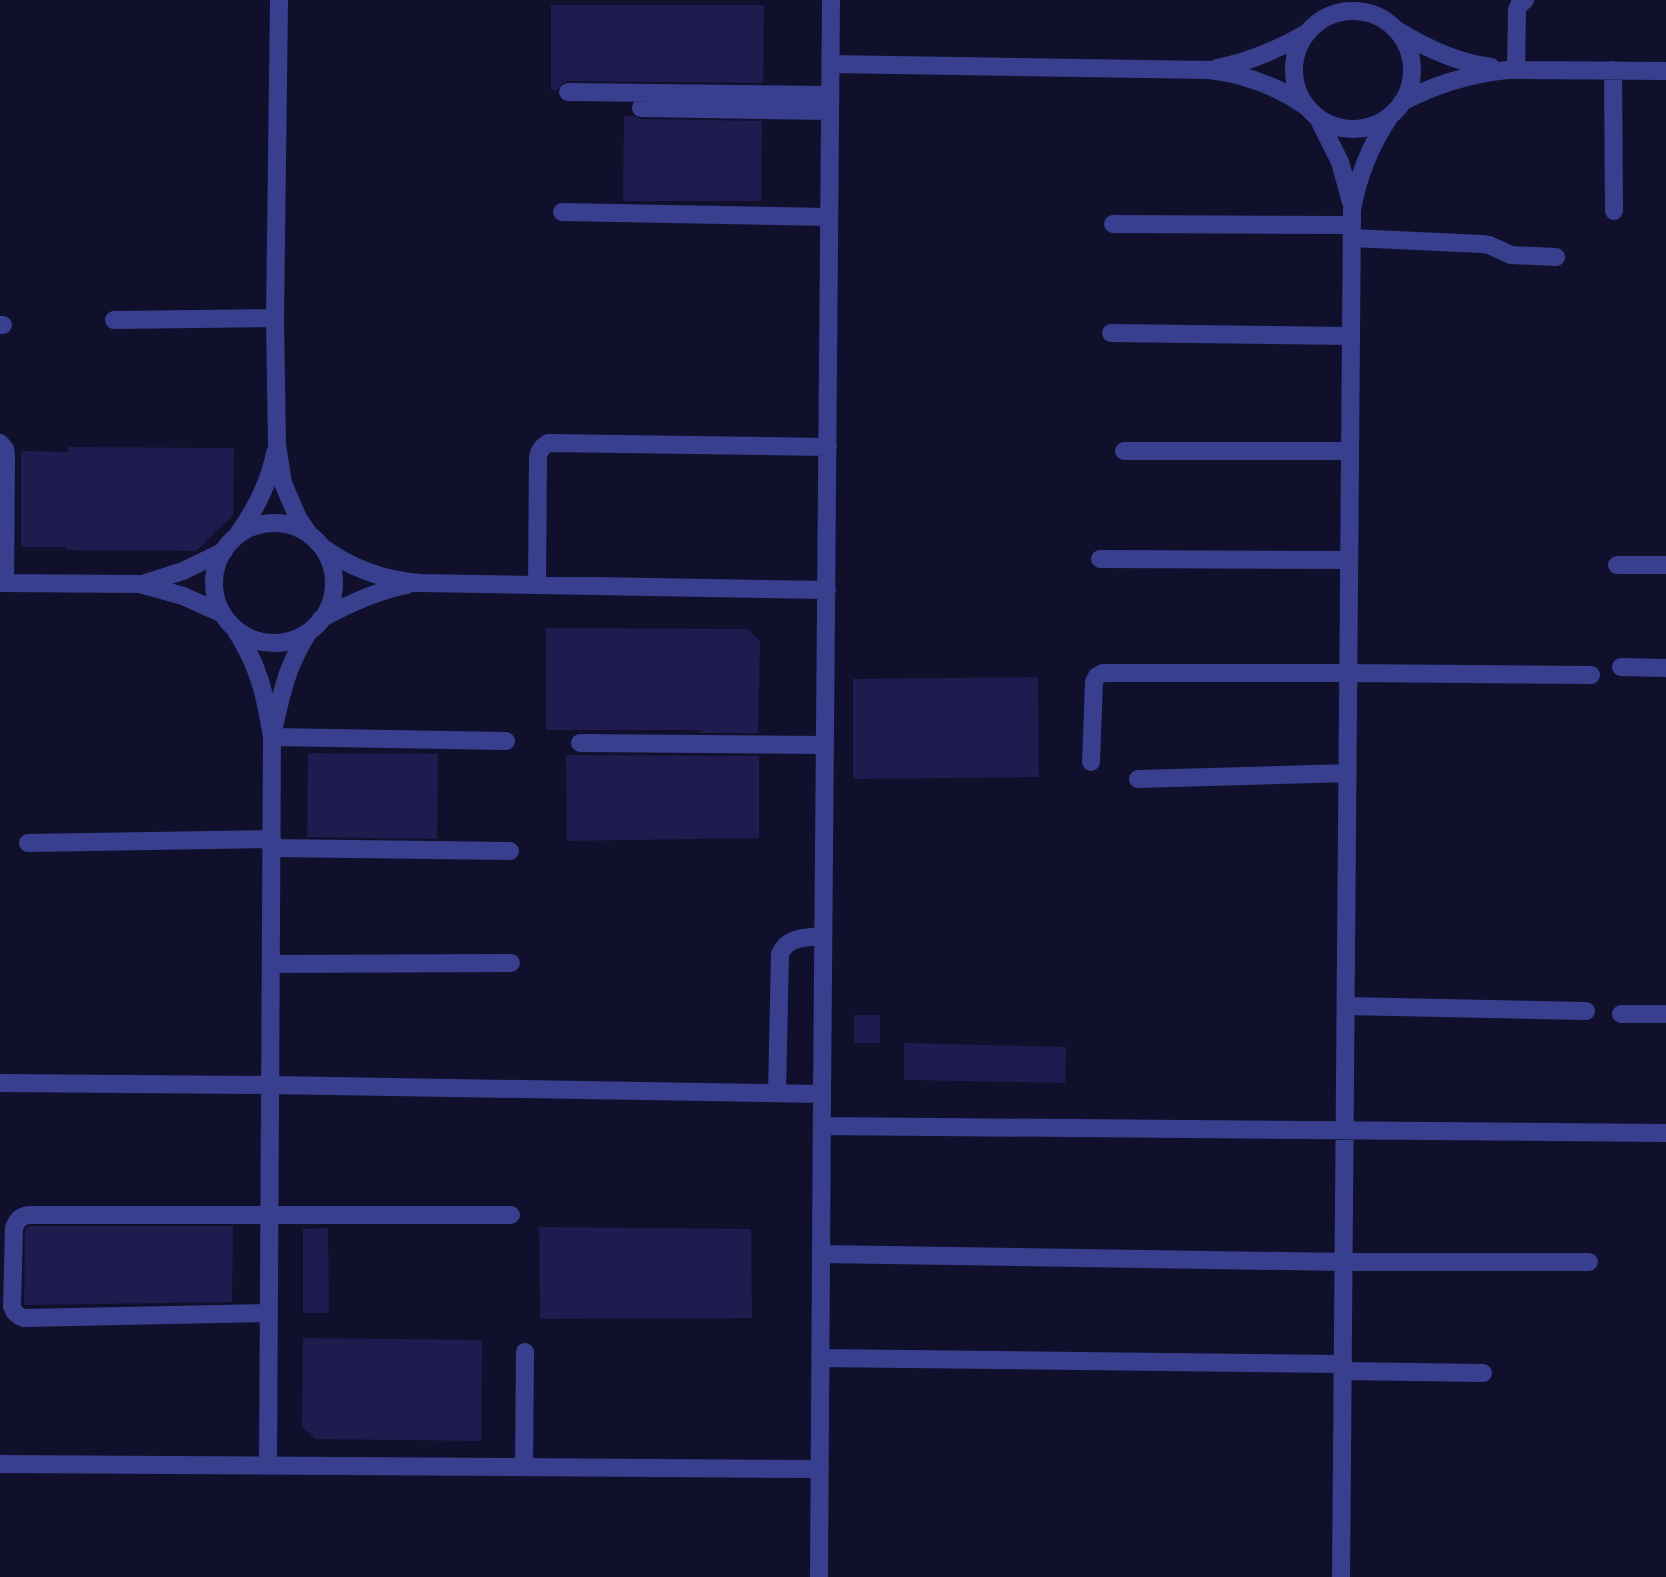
<svg xmlns="http://www.w3.org/2000/svg" width="1666" height="1577" font-family="Quicksand,sans-serif">
	<style>
		.building { fill: #1f1b4e }
		.lines { fill: none; stroke-linecap: round; stroke-linejoin: round }
		.minor { stroke: #383f8e; stroke-width: 18 }
	</style>
	<rect width="100%" height="100%" fill="#11102c"/>
	<!-- building -->
	<path class="building" d="M 551,5 L 764,5 L 763,83 L 568,81 L 562,83 L 557,90 L 551,90 Z
		M 624,116 L 633,116 L 641,119 L 762,121 L 761,201 L 623,201 Z
		M 68,447 L 234,448 L 233,515 L 196,551 L 67,550 L 67,547 L 21,547 L 21,451 L 68,452 Z
		M 546,628 L 747,629 L 760,641 L 758,733 L 700,733 L 700,730 L 546,730 Z
		M 1038,677 L 1039,777 L 853,779 L 853,679 Z
		M 308,753 L 438,754 L 437,839 L 307,837 Z
		M 566,755 L 759,756 L 759,838 L 567,841 Z
		M 854,1015 L 880,1015 L 880,1043 L 854,1043 Z
		M 904,1043 L 1066,1047 L 1065,1083 L 904,1080 Z
		M 31,1226 L 233,1226 L 232,1302 L 24,1305 L 25,1230 L 27,1227 Z
		M 539,1227 L 751,1229 L 752,1318 L 540,1319 Z
		M 328,1228 L 329,1313 L 303,1313 L 303,1229 Z
		M 303,1338 L 482,1340 L 481,1441 L 315,1439 L 302,1427 Z"/>
	<g class="lines">
		<!-- minor -->
		<path class="minor" d="M 279,0 L 275,318 L 277,445 L 283,483 L 298,518 L 309,534
			M1294 70a59 59 0 1 1 118 0a59 59 0 1 1-118 0Z
			M 1400,32 C 1428,49 1458,63 1491,67
			M 830,64 L 1209,70 C 1244,74 1275,85 1304,105
			M 1217,68 C 1248,62 1277,50 1305,34
			M 1516,70 L 1517,10 L 1519,5 L 1525,0
			M 1613,70 L 1614,211
			M 568,92 L 830,95
			M 1402,102 C 1436,84 1469,74 1507,70 L 1666,71
			M 641,108 L 830,111
			M 1318,118 L 1340,162 L 1351,202
			M 562,212 L 829,217
			M 1113,224 L 1352,225
			M 1352,238 L 1482,244 L 1489,245 L 1511,255 L 1556,257
			M 114,320 L 275,318
			M 0,325 L 3,325
			M 1111,333 L 1351,336
			M 0,443 L 5,449 L 6,456 L 5,583
			M 1124,451 L 1350,451
			M214 583a60 60 0 1 1 120 0a60 60 0 1 1-120 0Z
			M 238,534 C 256,509 269,483 275,453
			M 322,547 C 352,569 383,580 420,583 L 827,590
			M 1100,559 L 1349,560
			M 1617,565 L 1666,565
			M 0,583 L 140,584 L 183,596 L 223,614
			M 142,584 L 183,571 L 224,551
			M 537,585 L 538,458 C 539,450 542,447 548,443 L 828,447
			M 321,619 C 348,604 376,591 407,585
			M 235,629 C 259,666 265,694 272,737 L 268,1465
			M 1621,667 L 1666,668
			M 274,726 C 283,689 287,666 308,633
			M 272,737 L 506,741
			M 580,743 L 825,745
			M 1091,762 L 1094,682 L 1097,676 L 1103,673 L 1348,673 L 1591,675
			M 1138,779 L 1348,773
			M 28,843 L 272,839
			M 272,848 L 510,851
			M 271,964 L 511,963
			M 1346,1006 L 1586,1011
			M 1621,1014 L 1666,1014
			M 0,1083 L 271,1085 L 822,1094
			M 777,1093 L 780,954 C 788,936 806,938 823,936
			M 822,1126 L 1666,1133
			M 821,1254 L 1344,1262 L 1589,1262
			M 269,1313 L 24,1318 C 17,1316 14,1313 12,1306 L 14,1228 C 17,1219 22,1215 31,1215 L 511,1215
			M 820,1358 L 1343,1364
			M 1343,1371 L 1483,1373
			M 0,1464 L 820,1469
			M 524,1467 L 525,1352
			M 819,1577 L 822,1094 L 831,0
			M 1341,1577 L 1352,210 C 1358,175 1370,146 1390,116"/>
	</g>
</svg>
